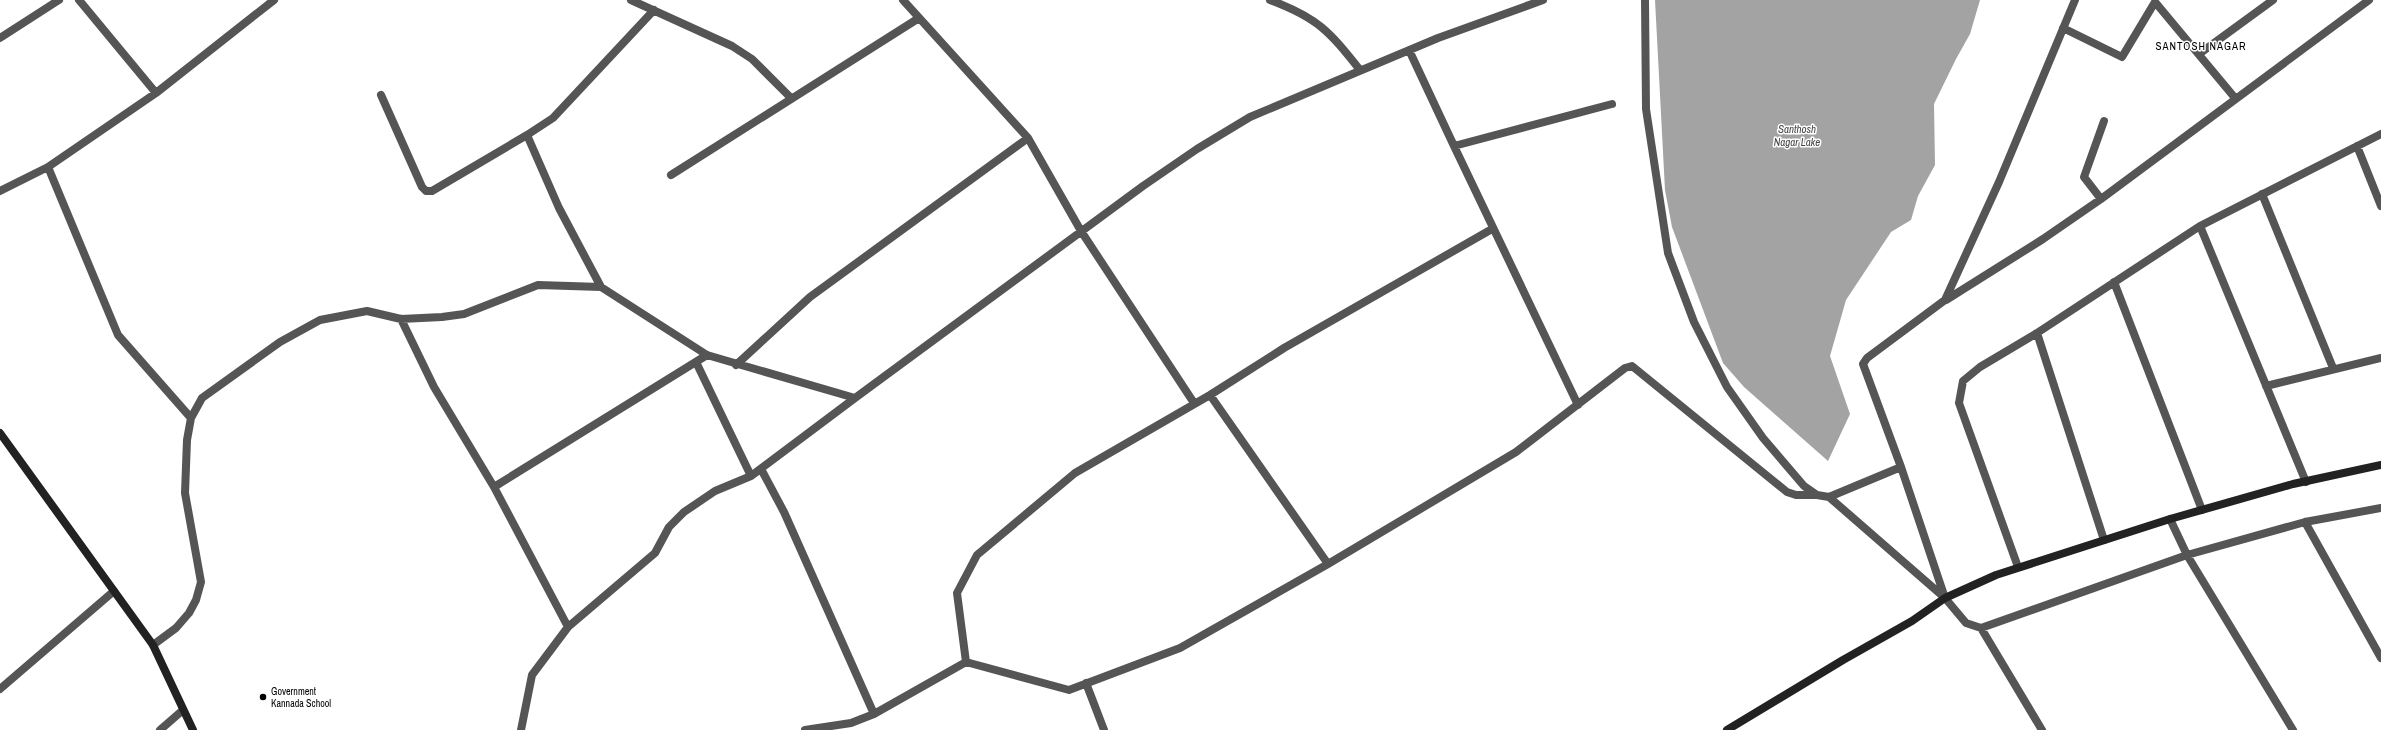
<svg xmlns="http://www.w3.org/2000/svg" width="2381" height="730" font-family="'Archivo Narrow',sans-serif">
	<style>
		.water { fill: #a3a3a3 }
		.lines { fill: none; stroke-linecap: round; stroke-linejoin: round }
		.street { stroke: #555; stroke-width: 8 }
		.secondary { stroke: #222; stroke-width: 8 }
		.poi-dot { fill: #000; stroke: #fff; stroke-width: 1.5 }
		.labels { text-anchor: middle; stroke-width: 3; stroke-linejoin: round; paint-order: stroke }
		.poi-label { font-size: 10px; fill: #000; stroke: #fff; text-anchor: start }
		.neighbourhood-label { font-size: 11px; letter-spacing: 1px; fill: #000; stroke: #fff }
		.water-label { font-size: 11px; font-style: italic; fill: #444; stroke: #fff }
	</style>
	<rect width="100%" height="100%" fill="#fff"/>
	<!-- water -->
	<path class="water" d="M 1655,0 L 1980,0 L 1970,34 L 1956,59 L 1934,104 L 1935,165 L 1918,196 L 1911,220 L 1891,232 L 1846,300 L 1830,356 L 1850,414 L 1828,461 L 1744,387 L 1723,363 L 1672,227 L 1665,190 Z"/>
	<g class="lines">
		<!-- street -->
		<path class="street" d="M 79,0 L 156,93
			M 631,0 L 732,46 L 752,59 L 791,98
			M 903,0 L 1028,138 L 1081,231 L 1194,403
			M 1270,0 C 1318,18 1329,31 1360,70
			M 1645,0 L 1646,109 L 1668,253 L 1694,322 L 1727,387 L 1763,438 L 1804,486 L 1817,495 L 1829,497 L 1945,598 L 1966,623 L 1981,628 L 2187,555 L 2305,522 L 2381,508
			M 2063,28 L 2122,57 L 2155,2 L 2235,98
			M 0,38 L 59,0
			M 1409,50 L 1454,146
			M 2199,54 L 2273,0
			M 381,95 L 422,187 L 426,191 L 432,191 L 527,135 L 553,118 L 654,10
			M 527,135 L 559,208 L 601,287
			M 2357,146 L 2381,206
			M 48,167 L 118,335 L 191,418
			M 671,175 L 919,18
			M 0,191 L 48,167 L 156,93 L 274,0
			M 2262,194 L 2333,368
			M 2101,199 L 2084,177 L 2104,121
			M 2114,282 L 2202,510
			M 1946,300 L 2043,239 L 2101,199 L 2369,0
			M 401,319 L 434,387 L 494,487 L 568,627
			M 2037,333 L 2104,540
			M 696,362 L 751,476
			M 736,365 L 810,297 L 1028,138
			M 2266,386 L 2381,358
			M 1210,395 L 1328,564
			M 1578,405 L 1454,146 L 1612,104
			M 761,469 L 784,512 L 874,714
			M 2306,482 L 2200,226 L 2381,134
			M 494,487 L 707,355
			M 1829,497 L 1901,467
			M 2170,519 L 2187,555 L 2293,730
			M 2305,522 L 2381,658
			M 2018,567 L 1959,403 L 1963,381 L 1980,367 L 2037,333 L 2200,226
			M 1945,598 L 1901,467 L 1863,364 L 1867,358 L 1945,300 L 1999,182 L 2075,0
			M 1981,628 L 2042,730
			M 153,645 L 176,628 L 189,613 L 196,600 L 201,582 L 185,493 L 187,440 L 191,418 L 202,398 L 280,342 L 320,320 L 367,311 L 401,319 L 442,317 L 464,314 L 538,285 L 601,287 L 707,355 L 855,398 L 1143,186 L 1197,149 L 1250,117 L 1438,38 L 1543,0
			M 966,662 L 957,593 L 977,555 L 1075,473 L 1210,395 L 1284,348 L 1492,229
			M 1086,683 L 1104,730
			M 0,689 L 114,591
			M 160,730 L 183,710
			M 521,730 L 532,675 L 568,627 L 655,553 L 669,527 L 684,512 L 715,491 L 751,476 L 855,398
			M 805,730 L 851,723 L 874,714 L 966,662 L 1069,690 L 1180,648 L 1328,564 L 1516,452 L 1625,368 L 1632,366 L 1787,492 L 1796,495 L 1817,495"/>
		<!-- secondary -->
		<path class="secondary" d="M 0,433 L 153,645 L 193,730
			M 1727,730 L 1843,660 L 1912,621 L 1945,598 L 1996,575 L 2170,519 L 2293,484 L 2381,465"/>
	</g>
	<!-- markers -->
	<circle class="poi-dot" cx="263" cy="697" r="4"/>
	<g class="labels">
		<!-- poi labels -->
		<g class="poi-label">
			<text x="271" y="695">Government<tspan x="271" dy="12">Kannada School</tspan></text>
		</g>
		<!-- neighbourhood labels -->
		<g class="neighbourhood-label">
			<text x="2201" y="50">SANTOSH NAGAR</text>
		</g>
		<!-- water labels -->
		<g class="water-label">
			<text x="1797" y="133">Santhosh<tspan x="1797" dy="13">Nagar Lake</tspan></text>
		</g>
	</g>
</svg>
